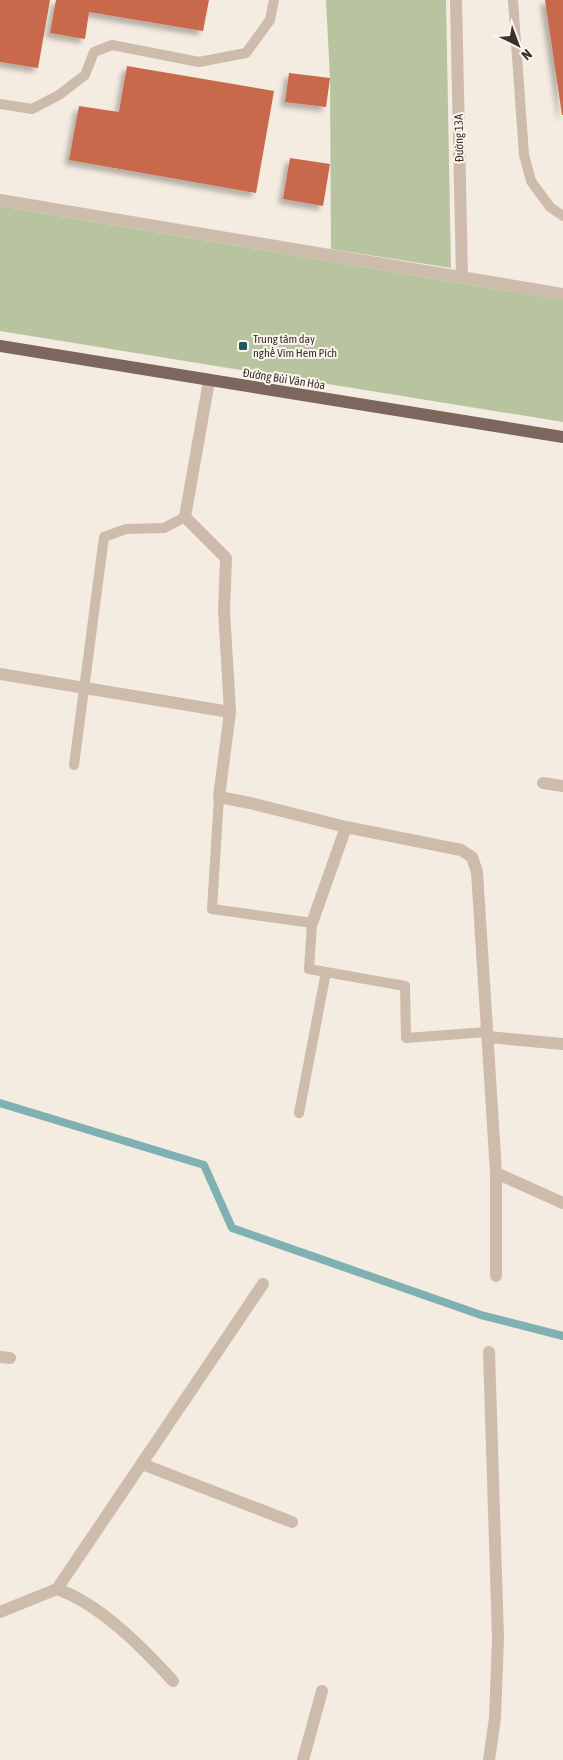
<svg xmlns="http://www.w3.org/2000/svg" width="563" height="1760" font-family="'Asap Condensed',sans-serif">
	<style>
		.green { fill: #b8c4a0 }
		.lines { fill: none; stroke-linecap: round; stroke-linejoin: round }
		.stream { stroke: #7fb0b2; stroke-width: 8 }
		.building { fill: #c8694b; filter: url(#shadow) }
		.lane { stroke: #cdbbac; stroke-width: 10 }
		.street { stroke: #cdbbac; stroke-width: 12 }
		.primary { stroke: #7d675c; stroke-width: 12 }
		.poi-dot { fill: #1f5a5e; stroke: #fbf5ee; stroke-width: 2 }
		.labels { text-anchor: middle; stroke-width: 4; stroke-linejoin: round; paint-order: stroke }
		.street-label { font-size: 12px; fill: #3b302b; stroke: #fbf5ee }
		.poi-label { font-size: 12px; fill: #3b302b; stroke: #fbf5ee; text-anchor: start }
	</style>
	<defs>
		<filter id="shadow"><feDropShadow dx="-4.5" dy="4.5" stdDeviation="2.5" flood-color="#0004"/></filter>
	</defs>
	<rect width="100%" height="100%" fill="#f4ebe1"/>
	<!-- green -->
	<path class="green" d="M 326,0 L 446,0 L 451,268 L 331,249 L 330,78 Z
		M 0,206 L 563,300 L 563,422 L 0,331 Z"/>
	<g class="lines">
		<!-- stream -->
		<path class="stream" d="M 0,1103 L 204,1165 L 232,1228 L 481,1315 L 563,1336"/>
	</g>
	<!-- building -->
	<path class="building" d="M 0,0 L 50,0 L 38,68 L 0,62 Z
		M 56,0 L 209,0 L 203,31 L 89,12 L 85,39 L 50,33 Z
		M 545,0 L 563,0 L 563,115 L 562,115 Z
		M 127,66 L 274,91 L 256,193 L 69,160 L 79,106 L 119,112 Z
		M 289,73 L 330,78 L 326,107 L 285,102 Z
		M 290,158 L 330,164 L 323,206 L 283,199 Z"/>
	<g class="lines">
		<!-- lane -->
		<path class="lane" d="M 513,0 L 524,155 L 531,181 L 550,207 L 563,216
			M 0,104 L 32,109 L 59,95 L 85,75 L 94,52 L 112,45 L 199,62 L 246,53 L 270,20 L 274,0
			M 74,765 L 104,537 L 126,529 L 164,528 L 185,517
			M 219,797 L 212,909 L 312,923 L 309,969 L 405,986 L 406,1038 L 487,1032
			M 299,1113 L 326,972"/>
		<!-- street -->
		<path class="street" d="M 456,0 L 462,276
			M 0,200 L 563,294
			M 209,381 L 185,517 L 226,558 L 224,610 L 230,712 L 219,797 L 250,803 L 346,827 L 461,850 L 472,857 L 477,872 L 496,1173 L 496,1276
			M 0,674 L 230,712
			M 543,783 L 563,786
			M 312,923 L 346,827
			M 488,1037 L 563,1044
			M 496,1173 L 563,1203
			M 489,1352 L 498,1638 L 495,1718 L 489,1760
			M 0,1357 L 10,1358
			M 142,1464 L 292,1522
			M 57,1589 C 100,1604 143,1648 173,1681
			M 0,1612 L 57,1589 L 263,1284
			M 303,1760 L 322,1691"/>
		<!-- primary -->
		<path class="primary" d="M 0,346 L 563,437"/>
	</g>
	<!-- markers -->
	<rect class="poi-dot" x="238" y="341" width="10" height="10" rx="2.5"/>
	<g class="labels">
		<!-- street labels -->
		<g class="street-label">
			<text transform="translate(459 138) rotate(-91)" y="4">Đường 13A</text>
			<text transform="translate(284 379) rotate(9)" y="4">Đường Bùi Văn Hòa</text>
		</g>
		<!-- poi labels -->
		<g class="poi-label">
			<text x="253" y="343">Trung tâm dạy<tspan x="253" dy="14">nghề Vim Hem Pích</tspan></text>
		</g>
	</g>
	<!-- north arrow -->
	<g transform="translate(518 45) rotate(138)" stroke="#fbf5ee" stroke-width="4" paint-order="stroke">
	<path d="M0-4L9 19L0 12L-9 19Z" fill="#3b302b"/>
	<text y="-8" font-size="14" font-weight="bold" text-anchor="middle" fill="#3b302b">N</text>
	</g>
</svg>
